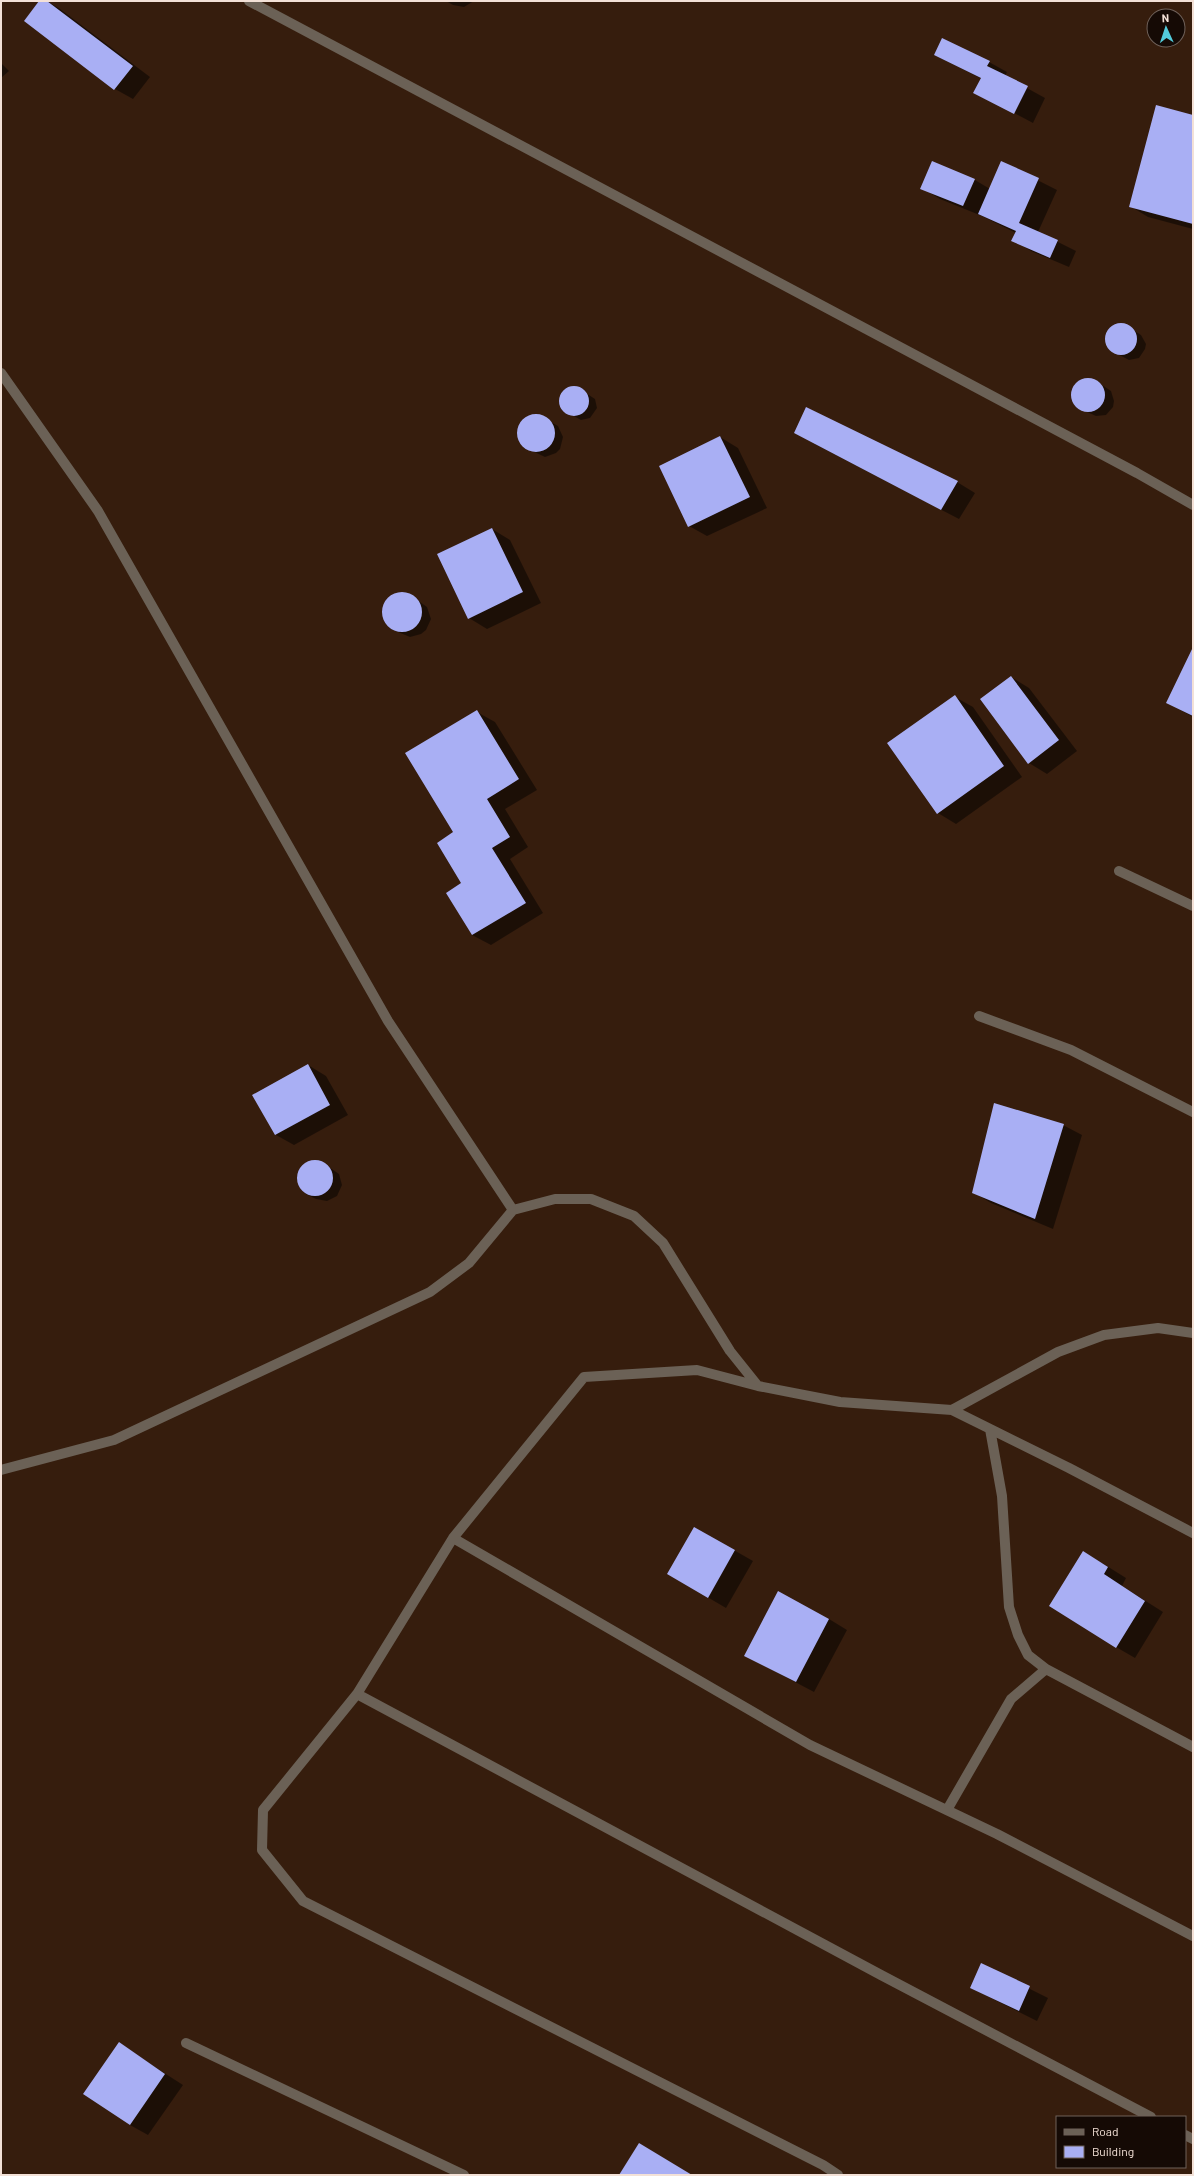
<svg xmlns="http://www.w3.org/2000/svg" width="1194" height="2176" font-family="Barlow,sans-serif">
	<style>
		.shadow { fill: #0007 }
		.building { fill: #a9aff4 }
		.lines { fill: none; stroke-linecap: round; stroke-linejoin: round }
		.street { stroke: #6b6156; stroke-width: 10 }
	</style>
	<rect width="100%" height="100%" fill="#361d0d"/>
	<!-- shadow -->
	<path class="shadow" d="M 40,1 L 47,1 L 60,9 L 150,77 L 133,99 L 115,89 Z
		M 446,1 L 474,1 L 464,7 L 453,5 Z
		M 935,55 L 989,62 L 1007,72 L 1005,76 L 1045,98 L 1033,123 L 974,92 L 982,79 Z
		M 1,63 L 9,71 L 1,78 Z
		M 1193,116 L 1193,229 L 1148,217 L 1130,206 Z
		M 1002,162 L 1057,190 L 1038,232 L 1076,251 L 1069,267 L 1031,251 L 1013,240 L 1016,233 L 982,216 L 940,199 L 922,188 L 975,180 L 990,189 Z
		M 1123,324 L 1141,335 L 1146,344 L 1145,349 L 1139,358 L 1129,360 L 1110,350 L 1107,346 L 1105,337 L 1110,329 L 1114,326 Z
		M 1082,379 L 1093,379 L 1111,391 L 1114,401 L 1113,407 L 1106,415 L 1096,416 L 1076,407 L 1073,402 L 1072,391 L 1078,382 Z
		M 575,386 L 595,399 L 597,408 L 590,418 L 581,420 L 563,410 L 561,406 L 560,397 L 566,389 Z
		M 532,415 L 538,415 L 558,426 L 563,437 L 560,449 L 556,453 L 545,457 L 524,447 L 518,437 L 518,432 L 522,421 Z
		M 720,437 L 738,448 L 767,508 L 707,536 L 689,526 Z
		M 813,443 L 957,482 L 975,493 L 959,519 Z
		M 492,529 L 510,540 L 541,603 L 487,629 L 469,618 Z
		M 401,594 L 413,597 L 427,607 L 431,619 L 426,630 L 421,634 L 410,637 L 398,632 L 389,627 L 383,615 L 383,609 L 389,598 Z
		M 1193,649 L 1193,717 L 1168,703 Z
		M 1011,677 L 1029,688 L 1077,751 L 1047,774 L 1029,763 Z
		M 955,697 L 973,707 L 1022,777 L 956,824 L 938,813 Z
		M 477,712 L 495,722 L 537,790 L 505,809 L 528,847 L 510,859 L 543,913 L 491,945 L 472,935 L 455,832 Z
		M 308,1065 L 326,1076 L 348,1115 L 294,1145 L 276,1135 Z
		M 1063,1125 L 1082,1135 L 1053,1229 L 991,1203 L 973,1192 Z
		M 320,1161 L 339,1174 L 342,1185 L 337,1196 L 327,1201 L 316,1199 L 306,1194 L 302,1190 L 297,1180 L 298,1174 L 304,1164 L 308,1162 Z
		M 695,1528 L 753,1561 L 726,1608 L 668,1574 Z
		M 1102,1563 L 1126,1578 L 1122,1586 L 1163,1612 L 1135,1658 L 1116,1647 Z
		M 829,1619 L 847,1630 L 814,1692 L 746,1656 Z
		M 982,1965 L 1048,1998 L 1037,2021 L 971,1988 Z
		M 119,2044 L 183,2085 L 148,2135 L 130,2125 Z"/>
	<!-- building -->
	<path class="building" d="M 39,1 L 47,1 L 133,66 L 114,90 L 24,21 Z
		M 942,38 L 990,61 L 987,66 L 1028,86 L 1014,114 L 973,93 L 981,78 L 934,55 Z
		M 1156,105 L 1193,115 L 1193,224 L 1129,207 Z
		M 932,161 L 975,179 L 963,206 L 920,189 Z
		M 1001,161 L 1039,178 L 1019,223 L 1058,240 L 1050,258 L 1011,241 L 1016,231 L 978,214 Z
		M1105 339a16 16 0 1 1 32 0a16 16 0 1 1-32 0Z
		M1071 395a17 17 0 1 1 34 0a17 17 0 1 1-34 0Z
		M559 401a15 15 0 1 1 30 0a15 15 0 1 1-30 0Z
		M 806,407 L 958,481 L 941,510 L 794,433 Z
		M517 433a19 19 0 1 1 38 0a19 19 0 1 1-38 0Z
		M 720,436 L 750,497 L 688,527 L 659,466 Z
		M 492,528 L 523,592 L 468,619 L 437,554 Z
		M382 612a20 20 0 1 1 40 0a20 20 0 1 1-40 0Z
		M 1193,647 L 1193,716 L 1166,703 Z
		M 1011,676 L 1059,740 L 1028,764 L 980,699 Z
		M 955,695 L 1004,766 L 937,814 L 887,743 Z
		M 477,710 L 519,779 L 487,799 L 510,837 L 492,848 L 526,903 L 472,935 L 446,893 L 461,883 L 437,843 L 453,832 L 405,753 Z
		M 308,1064 L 330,1105 L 275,1135 L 252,1095 Z
		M 994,1103 L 1064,1124 L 1035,1219 L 972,1193 Z
		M297 1178a18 18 0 1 1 36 0a18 18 0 1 1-36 0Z
		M 694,1527 L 735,1550 L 708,1598 L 667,1574 Z
		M 1083,1551 L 1108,1567 L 1104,1574 L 1145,1601 L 1116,1648 L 1049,1606 Z
		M 778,1591 L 829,1619 L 796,1682 L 744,1656 Z
		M 981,1963 L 1030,1986 L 1019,2011 L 970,1988 Z
		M 119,2042 L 165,2074 L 130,2125 L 83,2094 Z
		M 639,2143 L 692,2175 L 619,2175 Z"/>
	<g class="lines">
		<!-- street -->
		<path class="street" d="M 249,1 L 1137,473 L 1193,505
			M 1,373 L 98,511 L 388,1021 L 513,1210
			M 1119,871 L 1193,906
			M 979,1016 L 1071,1050 L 1193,1112
			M 758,1386 L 697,1370 L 584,1377 L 453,1538 L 357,1694 L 263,1810 L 262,1850 L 303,1901 L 823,2165 L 838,2175
			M 952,1410 L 1058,1352 L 1104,1335 L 1158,1328 L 1193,1333
			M 990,1429 L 1002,1496 L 1009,1607 L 1018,1635 L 1028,1655 L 1046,1669 L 1193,1747
			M 1,1470 L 114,1440 L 430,1292 L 469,1263 L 513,1210 L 555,1199 L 591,1199 L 634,1216 L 663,1243 L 730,1351 L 758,1386 L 840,1402 L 952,1410 L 1069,1468 L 1193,1533
			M 453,1538 L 810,1745 L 997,1834 L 1193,1936
			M 357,1694 L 881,1975 L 1151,2117
			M 947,1810 L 1011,1699 L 1046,1669
			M 186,2043 L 464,2175
			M 1185,2135 L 1193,2139"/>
	</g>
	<!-- border -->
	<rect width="1194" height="2176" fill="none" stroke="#f3e1d7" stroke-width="4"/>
	<!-- legend -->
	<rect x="1056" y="2116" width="130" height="52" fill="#150a05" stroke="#6e6059"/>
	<rect x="1064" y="2129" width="20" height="6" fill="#6b6156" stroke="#6e6059"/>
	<text x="1092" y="2136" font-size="12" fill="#f3e1d7">Road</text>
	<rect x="1064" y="2146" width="20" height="12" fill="#a9aff4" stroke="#6e6059"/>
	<text x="1092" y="2156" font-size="12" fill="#f3e1d7">Building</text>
	<!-- north arrow -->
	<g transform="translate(1166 28) rotate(357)"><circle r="19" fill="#150a05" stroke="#6e6059"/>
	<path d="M0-3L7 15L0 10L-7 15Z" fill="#53cbdb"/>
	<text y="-6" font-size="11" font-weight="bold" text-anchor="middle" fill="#f3e1d7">N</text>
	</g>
</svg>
